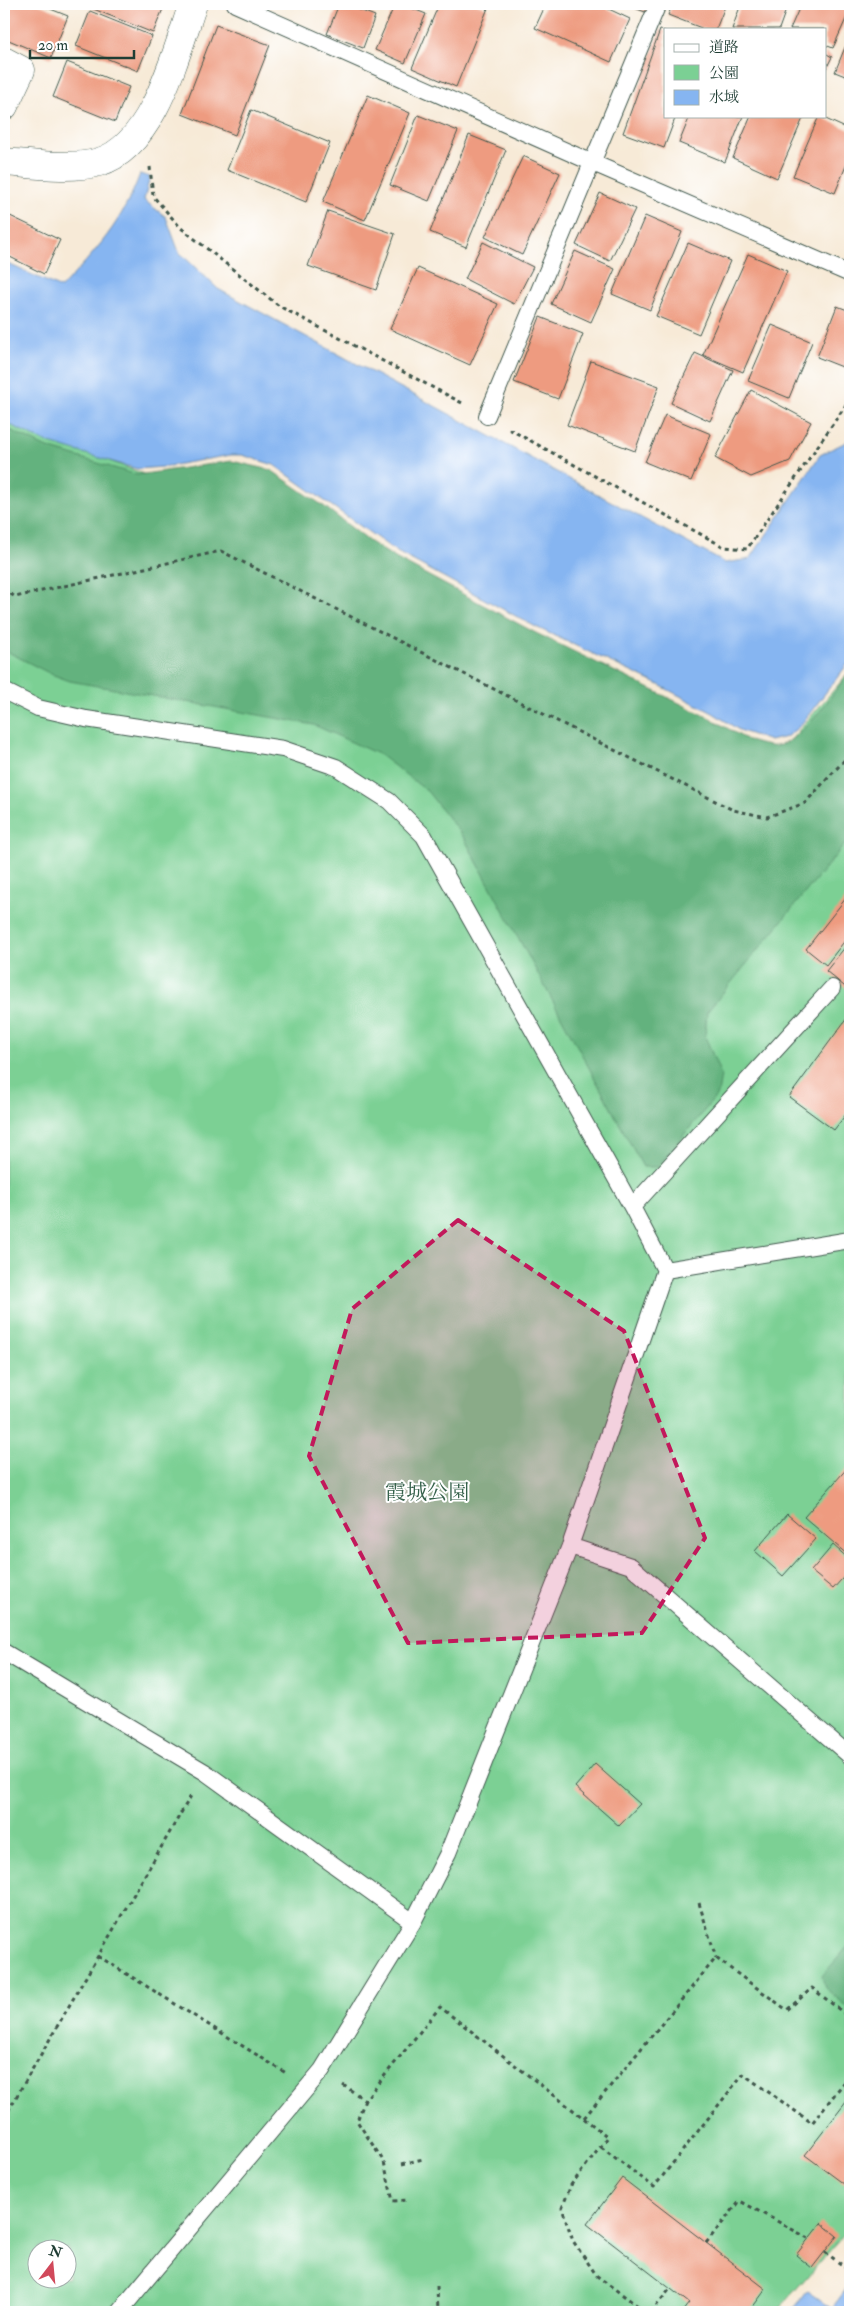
<svg xmlns="http://www.w3.org/2000/svg" width="854" height="2316" font-family="'IM FELL Double Pica','Noto Serif JP',serif">
	<style>
		.green { fill: #7bd094; stroke: #4d8664; fill-rule: evenodd }
		.forest { fill: #64b27e; stroke: #427859 }
		.water { fill: #86b5f1; stroke: #527992 }
		.building { fill: #ee9b80 }
		.lines { fill: none; stroke-linecap: round; stroke-linejoin: round }
		.lane-casing { stroke: #3f574c; stroke-width: 18 }
		.street-casing { stroke: #3f574c; stroke-width: 29 }
		.path { stroke: #3f574c; stroke-width: 3; stroke-dasharray: 4 4; stroke-linecap: butt }
		.lane { stroke: #fff; stroke-width: 16 }
		.street { stroke: #fff; stroke-width: 28 }
		.marked { fill: #c2185b; fill-opacity: 0.2; stroke: #c2185b; stroke-width: 4; stroke-dasharray: 10 6; stroke-linejoin: round }
		.labels { text-anchor: middle; stroke-width: 4; stroke-linejoin: round; paint-order: stroke }
		.park-label { font-size: 21px; fill: #36624c; stroke: #fff }
	</style>
	<rect width="100%" height="100%" fill="#fff"/>
	<filter id="ink" filterUnits="userSpaceOnUse"><feTurbulence type="fractalNoise" baseFrequency=".02" numOctaves="2"/><feDisplacementMap in="SourceGraphic" scale="10" xChannelSelector="R" yChannelSelector="G"/><feConvolveMatrix kernelMatrix="1 2 1 2 8 2 1 2 1" color-interpolation-filters="sRGB"/></filter>
	<filter id="wash" filterUnits="userSpaceOnUse"><feTurbulence type="fractalNoise" baseFrequency=".0096" numOctaves="4" result="noise"/><feDisplacementMap in="SourceGraphic" scale="20" xChannelSelector="R" yChannelSelector="G"/><feGaussianBlur stdDeviation="1.12" result="paint"/><feColorMatrix in="noise" values="0 0 0 0 0 0 0 0 0 0 0 0 0 0 0 0 0 1.4 0 .05"/><feComposite in="paint" operator="in"/></filter>
	<g filter="url(#wash)">
		<rect width="100%" height="100%" fill="#f7ead7"/>
		<!-- green -->
		<path class="green" d="M 4,420 L 376,564 L 777,756 L 850,671 L 850,2228 L 776,2312 L 4,2312 ZM 38,2248 L 68,2248 L 68,2278 L 38,2278 Z"/>
		<!-- forest -->
		<path class="forest" d="M 4,427 L 45,447 L 137,475 L 232,461 L 271,470 L 325,507 L 370,542 L 397,559 L 536,633 L 712,719 L 749,741 C 758,743 767,747 776,746 C 802,742 835,691 850,670 L 850,838 L 707,1012 L 705,1036 L 721,1075 L 718,1094 L 657,1167 L 643,1167 L 464,838 L 427,791 L 380,755 L 314,725 L 70,681 L 51,674 L 4,650 Z
			M 850,1944 L 850,2009 L 825,1988 L 822,1976 Z"/>
		<!-- water -->
		<path class="water" d="M 140,174 L 150,177 L 144,200 L 166,217 L 179,252 L 218,289 L 725,563 L 750,559 L 820,455 L 850,440 L 850,661 L 800,726 L 786,737 L 770,741 L 739,730 L 713,713 L 657,684 L 536,627 L 397,552 L 274,465 L 242,455 L 231,455 L 163,467 L 137,469 L 46,442 L 4,422 L 4,262 L 61,288 C 96,251 122,223 140,174 Z
			M 850,2284 L 850,2312 L 791,2312 L 808,2291 L 832,2308 Z"/>
		<g id="blocks">
			<!-- building -->
			<path class="building" d="M 4,4 L 38,4 L 68,16 L 51,58 L 4,38 Z
				M 93,4 L 165,4 L 153,33 L 91,8 Z
				M 339,4 L 344,4 L 375,16 L 363,48 L 327,34 Z
				M 395,4 L 401,4 L 426,14 L 405,63 L 375,50 Z
				M 439,4 L 477,4 L 488,8 L 456,87 L 412,68 Z
				M 546,4 L 598,4 L 630,19 L 611,62 L 535,28 Z
				M 623,4 L 652,4 L 648,13 Z
				M 673,4 L 726,4 L 716,29 L 704,29 L 668,15 Z
				M 741,4 L 788,4 L 779,29 L 732,29 Z
				M 801,4 L 850,4 L 850,10 L 833,48 L 825,45 L 825,29 L 790,29 Z
				M 90,11 L 152,36 L 138,71 L 76,46 Z
				M 216,25 L 270,45 L 235,135 L 182,114 Z
				M 660,30 L 665,31 L 665,116 L 676,116 L 664,148 L 623,133 Z
				M 850,35 L 850,78 L 835,72 Z
				M 825,53 L 832,57 L 825,71 Z
				M 67,62 L 129,87 L 115,122 L 53,97 Z
				M 368,95 L 410,113 L 365,220 L 323,202 Z
				M 251,110 L 330,143 L 306,202 L 227,170 Z
				M 418,115 L 458,131 L 429,201 L 390,185 Z
				M 690,116 L 743,116 L 725,162 L 679,143 Z
				M 751,116 L 804,116 L 777,178 L 733,158 Z
				M 819,116 L 850,130 L 850,156 L 835,193 L 793,176 Z
				M 469,135 L 506,150 L 466,247 L 430,232 Z
				M 523,156 L 560,173 L 522,255 L 485,237 Z
				M 600,193 L 635,209 L 610,261 L 576,245 Z
				M 328,211 L 395,234 L 376,290 L 308,266 Z
				M 4,213 L 60,240 L 44,274 L 4,254 Z
				M 645,216 L 682,232 L 650,310 L 612,294 Z
				M 483,242 L 533,267 L 514,304 L 465,279 Z
				M 688,243 L 730,261 L 699,334 L 656,316 Z
				M 575,251 L 615,269 L 591,322 L 551,304 Z
				M 748,254 L 787,271 L 743,372 L 703,355 Z
				M 418,268 L 498,304 L 470,365 L 390,329 Z
				M 837,306 L 850,311 L 850,370 L 817,357 Z
				M 540,317 L 583,334 L 558,399 L 514,382 Z
				M 772,325 L 812,342 L 789,398 L 748,381 Z
				M 695,353 L 733,370 L 710,421 L 671,403 Z
				M 591,361 L 659,386 L 635,451 L 567,425 Z
				M 751,390 L 811,422 L 790,461 L 751,477 L 715,458 Z
				M 665,415 L 711,434 L 691,481 L 645,462 Z
				M 850,893 L 850,934 L 826,965 L 806,949 Z
				M 850,941 L 850,991 L 826,971 Z
				M 850,1014 L 850,1109 L 834,1130 L 789,1097 Z
				M 850,1465 L 850,1557 L 804,1517 Z
				M 787,1514 L 816,1539 L 783,1576 L 755,1551 Z
				M 833,1545 L 850,1560 L 850,1570 L 833,1589 L 811,1571 Z
				M 595,1764 L 640,1804 L 619,1826 L 575,1787 Z
				M 850,2097 L 850,2176 L 844,2184 L 805,2155 Z
				M 622,2178 L 766,2289 L 749,2312 L 682,2312 L 689,2303 L 587,2224 Z
				M 821,2223 L 837,2236 L 812,2268 L 796,2255 Z"/>
		</g>
	</g>
	<g filter="url(#ink)">
		<use href="#blocks" fill-opacity="0" stroke="#3f574c" stroke-width="1"/>
		<g class="lines">
			<!-- lane casing -->
			<g class="lane-casing">
				<path id="lane" d="M 235,4 L 593,163 L 850,274
					M 487,416 L 658,4
					M 4,691 L 38,708 L 86,719 L 283,749 L 336,767 L 389,801 L 424,836 L 632,1207 L 665,1270 L 570,1546 L 448,1853 L 413,1922 L 205,1772 L 4,1652
					M 632,1207 L 832,988
					M 665,1270 L 850,1240
					M 570,1546 L 631,1566 L 850,1756
					M 119,2312 L 322,2070 L 413,1922"/>
			</g>
			<!-- street casing -->
			<g class="street-casing">
				<path id="street" d="M 4,61 L 21,70 L 4,106
					M 4,162 C 31,164 73,170 99,162 C 154,146 176,52 193,4"/>
			</g>
			<!-- path -->
			<path class="path" d="M 150,167 L 153,196 L 181,228 L 279,306 L 464,404
				M 509,429 L 724,547 L 747,549 L 850,399
				M 4,589 L 15,597 L 221,551 L 733,810 L 767,817 L 805,803 L 850,754
				M 699,1903 L 716,1958
				M 98,1956 L 286,2073
				M 343,2085 L 365,2100 L 440,2007 L 608,2137 L 571,2185 L 562,2208 L 573,2241 L 597,2276 L 646,2312
				M 365,2100 L 357,2121 L 384,2162 L 393,2201 L 408,2200
				M 4,2118 L 192,1794
				M 584,2118 L 716,1958 L 787,2010 L 812,1988 L 850,2018
				M 601,2147 L 654,2187 L 743,2074 L 812,2123 L 850,2075
				M 402,2164 L 423,2159
				M 706,2243 L 740,2201 L 808,2238
				M 825,2252 L 850,2271
				M 437,2286 L 438,2312
				M 651,2312 L 670,2289"/>
			<!-- lane -->
			<use href="#lane" class="lane"/>
			<!-- street -->
			<use href="#street" class="street"/>
		</g>
	</g>
	<!-- marked area -->
	<path class="marked" d="M 458,1220 L 624,1331 L 705,1538 L 642,1633 L 408,1643 L 309,1456 L 352,1309 Z"/>
	<g class="labels">
		<!-- park labels -->
		<g class="park-label">
			<text x="427" y="1499">霞城公園</text>
		</g>
	</g>
	<!-- margin -->
	<rect width="854" height="2316" fill="none" stroke="#fff" stroke-width="20"/>
	<!-- legend -->
	<rect x="664" y="28" width="162" height="90" fill="#ffffff" stroke="#a5b1ae"/>
	<rect x="674" y="44" width="25" height="8" fill="#ffffff" stroke="#a5b1ae"/>
	<text x="709" y="52" font-size="15" fill="#1f3d34">道路</text>
	<rect x="674" y="65" width="25" height="15" fill="#7bd094" stroke="#a5b1ae"/>
	<text x="709" y="78" font-size="15" fill="#1f3d34">公園</text>
	<rect x="674" y="90" width="25" height="15" fill="#86b5f1" stroke="#a5b1ae"/>
	<text x="709" y="102" font-size="15" fill="#1f3d34">水域</text>
	<!-- north arrow -->
	<g transform="translate(52 2264) rotate(16)"><circle r="24" fill="#ffffff" stroke="#a5b1ae"/>
	<path d="M0-4L9 19L0 12L-9 19Z" fill="#d1495b"/>
	<text y="-8" font-size="14" font-weight="bold" text-anchor="middle" fill="#1f3d34">N</text>
	</g>
	<!-- scale -->
	<path d="M30 50v8h104v-8" fill="none" stroke="#1f3d34" stroke-width="2.5"/>
	<text x="38" y="50" font-size="15" fill="#1f3d34" stroke="#ffffff" stroke-width="4" paint-order="stroke">20 m</text>
</svg>
